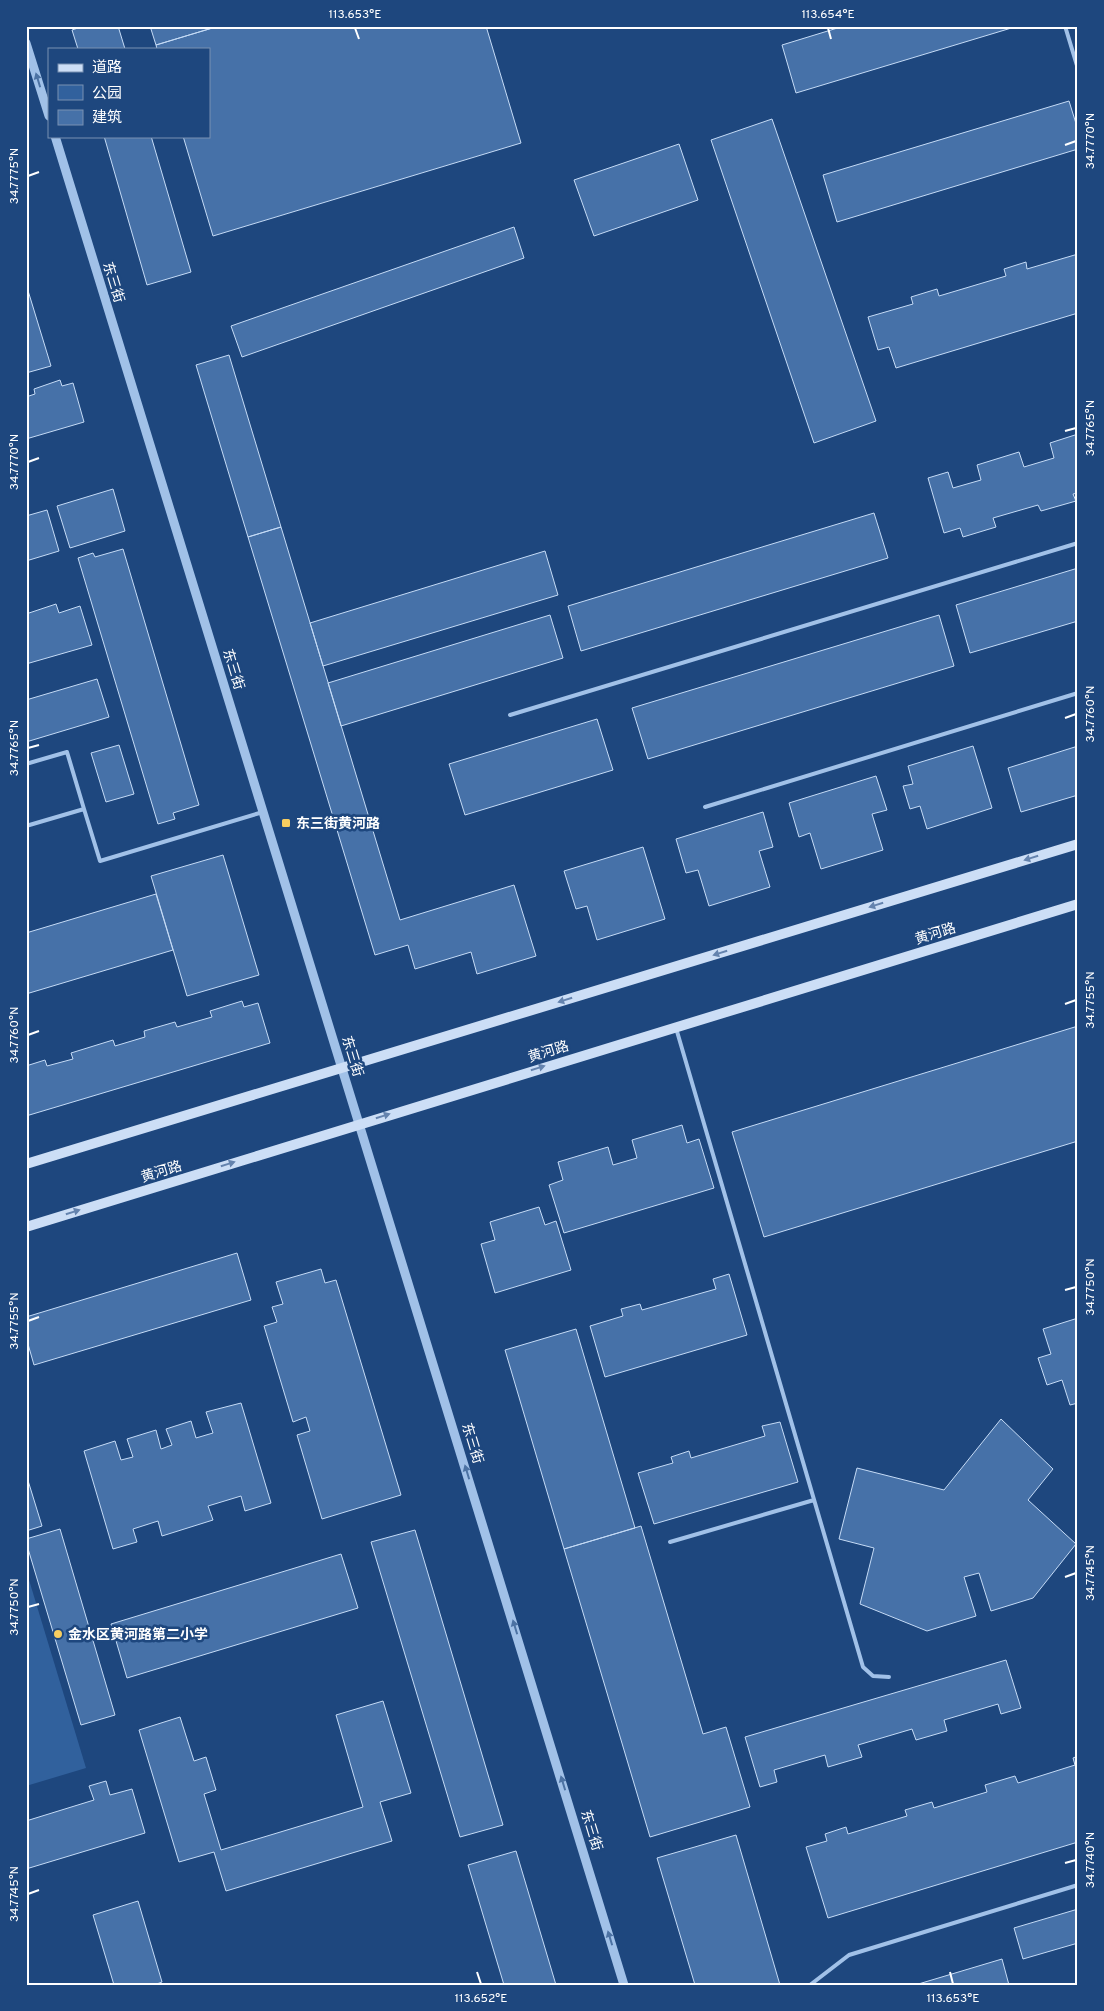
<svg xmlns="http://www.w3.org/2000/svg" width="1104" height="2011" font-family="Overpass,'Noto Sans SC',sans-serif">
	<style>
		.park { fill: #31619d }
		.building { fill: #4671a8; stroke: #c5dbf6 }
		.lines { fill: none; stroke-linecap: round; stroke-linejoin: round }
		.service { stroke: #a1c1e8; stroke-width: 4 }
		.tertiary { stroke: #a1c1e8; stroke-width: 9 }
		.secondary { stroke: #ccdef6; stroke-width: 10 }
		.oneway { fill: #4c72a3 }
		.oneway2 { fill: #6483ae }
		.ticks { fill: none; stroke: #fff; stroke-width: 2 }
		.poi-dot { fill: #f7cd60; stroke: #1e477e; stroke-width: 2 }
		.labels { text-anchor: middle; stroke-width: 5; stroke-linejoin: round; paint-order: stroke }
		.street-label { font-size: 14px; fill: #fff; stroke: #1e477e }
		.poi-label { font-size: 14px; font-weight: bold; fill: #fff; stroke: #1e477e; text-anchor: start }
		.neatline { fill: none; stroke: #fff; stroke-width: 2 }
		.ticks-label { font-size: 12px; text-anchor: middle; fill: #fff }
	</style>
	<rect width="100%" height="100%" fill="#1e477e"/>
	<!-- park -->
	<path class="park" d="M 26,1570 L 86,1768 L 26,1786 Z"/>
	<!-- building -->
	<path class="building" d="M 84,26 L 118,26 L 125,49 L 78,49 L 72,30 Z
		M 150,26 L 219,26 L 156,45 Z
		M 219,26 L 486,26 L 521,143 L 213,236 L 183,136 L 209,136 L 209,49 L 157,49 L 156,45 Z
		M 844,26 L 1018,26 L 796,93 L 782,45 Z
		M 1069,101 L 1078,130 L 1078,149 L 837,222 L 823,175 Z
		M 772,119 L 876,421 L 814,443 L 711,140 Z
		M 104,136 L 151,136 L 191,272 L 147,285 Z
		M 679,144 L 698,200 L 594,236 L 574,180 Z
		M 514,227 L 524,258 L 242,357 L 231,326 Z
		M 1078,254 L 1078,313 L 896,368 L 889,347 L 878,350 L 868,317 L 913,304 L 911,297 L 937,289 L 939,296 L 1006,276 L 1004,269 L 1026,262 L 1027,269 Z
		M 26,284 L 51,366 L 26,373 Z
		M 229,355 L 281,527 L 248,537 L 196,365 Z
		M 60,380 L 62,386 L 73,383 L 84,422 L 26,439 L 26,397 L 35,394 L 34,389 Z
		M 1078,434 L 1078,493 L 1073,494 L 1076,501 L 1041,511 L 1038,505 L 993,518 L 996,527 L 963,537 L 960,528 L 944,533 L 928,478 L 948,472 L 953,488 L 981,480 L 977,465 L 1019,452 L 1024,467 L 1054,458 L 1050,443 Z
		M 113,489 L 125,531 L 70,548 L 57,506 Z
		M 47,510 L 59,551 L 26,561 L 26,516 Z
		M 874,513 L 888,558 L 581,651 L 568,606 Z
		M 281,527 L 400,920 L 514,885 L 536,956 L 477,974 L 471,952 L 415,969 L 408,945 L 375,955 L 248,537 Z
		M 123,549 L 199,805 L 173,813 L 175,819 L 158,824 L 78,558 L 93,553 L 95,557 Z
		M 545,551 L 558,595 L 323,666 L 310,623 Z
		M 1078,568 L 1078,621 L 970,653 L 956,605 Z
		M 56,604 L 59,613 L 80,606 L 92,645 L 26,664 L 26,614 Z
		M 550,615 L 563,658 L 341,726 L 328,683 Z
		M 939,615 L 954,666 L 648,759 L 632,708 Z
		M 97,679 L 109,717 L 26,742 L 26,700 Z
		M 597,719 L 613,770 L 465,815 L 449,764 Z
		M 119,745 L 134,794 L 106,802 L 91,753 Z
		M 973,746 L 992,808 L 927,829 L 920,806 L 910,809 L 903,786 L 913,784 L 908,766 Z
		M 1078,746 L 1078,795 L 1021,812 L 1008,768 Z
		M 876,776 L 887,810 L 872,814 L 883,850 L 821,869 L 810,833 L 799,837 L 789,803 Z
		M 763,812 L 773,847 L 759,851 L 770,887 L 709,906 L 698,870 L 686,873 L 676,839 Z
		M 643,847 L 665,919 L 597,940 L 587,906 L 576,909 L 564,871 Z
		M 223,855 L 259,975 L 187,996 L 151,876 Z
		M 156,894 L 173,950 L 26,994 L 26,933 Z
		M 242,1001 L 244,1007 L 258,1003 L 270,1043 L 26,1116 L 26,1066 L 45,1060 L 47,1066 L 73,1059 L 71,1053 L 113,1040 L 115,1046 L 145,1037 L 144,1031 L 175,1022 L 177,1027 L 212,1017 L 210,1011 Z
		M 1078,1026 L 1078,1141 L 764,1237 L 732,1132 Z
		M 682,1125 L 687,1143 L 699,1139 L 714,1188 L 564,1233 L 549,1185 L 563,1180 L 558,1162 L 608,1147 L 613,1165 L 637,1158 L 632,1140 Z
		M 539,1207 L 545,1225 L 556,1221 L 571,1270 L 495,1293 L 481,1244 L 495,1240 L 490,1222 Z
		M 237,1253 L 251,1300 L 34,1365 L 26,1337 L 26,1317 Z
		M 321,1269 L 325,1283 L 336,1280 L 401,1495 L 322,1519 L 297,1435 L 310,1431 L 306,1417 L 293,1422 L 264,1326 L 277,1322 L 272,1307 L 283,1304 L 276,1282 Z
		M 729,1274 L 747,1335 L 605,1377 L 590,1326 L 623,1316 L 621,1309 L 640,1304 L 642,1310 L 716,1289 L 713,1279 Z
		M 1078,1318 L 1078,1403 L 1070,1405 L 1062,1380 L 1047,1385 L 1038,1358 L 1051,1354 L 1043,1329 Z
		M 576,1329 L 635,1528 L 564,1549 L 505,1350 Z
		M 241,1403 L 271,1503 L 245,1511 L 241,1496 L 208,1506 L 213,1520 L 162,1536 L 158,1521 L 133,1529 L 137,1542 L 113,1549 L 84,1451 L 115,1441 L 121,1460 L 133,1457 L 127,1439 L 156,1430 L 161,1449 L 172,1445 L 166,1429 L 191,1421 L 196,1438 L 213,1433 L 206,1412 Z
		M 1001,1419 L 1053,1469 L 1028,1500 L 1076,1544 L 1033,1598 L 991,1611 L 979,1573 L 964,1577 L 976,1616 L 927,1631 L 860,1604 L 874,1548 L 839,1539 L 857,1468 L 944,1490 Z
		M 780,1422 L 798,1482 L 654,1524 L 638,1473 L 673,1463 L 671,1457 L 689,1451 L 691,1458 L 765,1436 L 762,1426 Z
		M 26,1474 L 42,1526 L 26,1531 Z
		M 641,1526 L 703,1734 L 726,1727 L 750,1807 L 650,1837 L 564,1549 Z
		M 60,1529 L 115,1715 L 81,1725 L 26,1542 L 26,1539 Z
		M 415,1530 L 503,1825 L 460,1837 L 371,1542 Z
		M 341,1554 L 358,1608 L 127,1678 L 111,1624 Z
		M 1006,1660 L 1021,1708 L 1001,1714 L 998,1704 L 944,1720 L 947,1731 L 916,1740 L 912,1729 L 858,1745 L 862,1757 L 828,1767 L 825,1755 L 774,1770 L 777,1782 L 760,1787 L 745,1737 Z
		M 383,1701 L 411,1793 L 380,1802 L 392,1841 L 226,1891 L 214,1852 L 179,1862 L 139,1730 L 180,1717 L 194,1761 L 206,1757 L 216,1790 L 204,1794 L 221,1850 L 363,1807 L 336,1715 Z
		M 1078,1756 L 1078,1842 L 828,1918 L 806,1847 L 827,1841 L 825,1834 L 846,1827 L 848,1834 L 907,1816 L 905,1810 L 932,1802 L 934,1808 L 987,1792 L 985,1785 L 1015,1776 L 1018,1783 L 1075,1765 L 1073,1758 Z
		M 106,1781 L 110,1795 L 132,1789 L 145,1833 L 26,1869 L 26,1821 L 94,1800 L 89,1786 Z
		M 736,1835 L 780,1985 L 695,1985 L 657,1858 Z
		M 516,1851 L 556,1985 L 504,1985 L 468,1865 Z
		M 138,1901 L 162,1982 L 154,1985 L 114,1985 L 93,1915 Z
		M 1078,1909 L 1078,1943 L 1023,1959 L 1014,1928 Z
		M 1002,1959 L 1009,1985 L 915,1985 Z"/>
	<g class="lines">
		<!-- service -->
		<path class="service" d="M 1065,26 L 1078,69
			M 510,715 L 1078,543
			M 26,764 L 67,752 L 84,809
			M 705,807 L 1078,693
			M 26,826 L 84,809 L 100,861 L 263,812
			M 676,1028 L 863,1667 L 873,1676 L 889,1677
			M 670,1542 L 814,1500
			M 810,1985 L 849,1955 L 1078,1885"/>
		<!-- tertiary -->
		<path class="tertiary" d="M 26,43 L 49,116
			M 55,136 L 624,1985"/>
		<!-- secondary -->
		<path class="secondary" d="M 26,1164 L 1078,844
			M 26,1227 L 1078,904"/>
	</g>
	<!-- one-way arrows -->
	<defs><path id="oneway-solid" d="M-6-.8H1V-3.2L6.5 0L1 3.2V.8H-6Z" transform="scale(1.25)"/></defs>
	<g class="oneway">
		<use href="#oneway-solid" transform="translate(38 80) rotate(-107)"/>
		<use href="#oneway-solid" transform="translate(467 1472) rotate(-107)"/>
		<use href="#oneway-solid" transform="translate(515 1627) rotate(-107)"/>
		<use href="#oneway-solid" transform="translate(563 1783) rotate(-107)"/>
		<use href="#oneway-solid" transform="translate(610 1938) rotate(-107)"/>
	</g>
	<g class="oneway2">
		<use href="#oneway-solid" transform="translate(1031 858) rotate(163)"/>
		<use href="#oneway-solid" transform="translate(876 905) rotate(163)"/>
		<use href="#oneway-solid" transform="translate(720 953) rotate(163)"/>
		<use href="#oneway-solid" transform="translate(565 1000) rotate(163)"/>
		<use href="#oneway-solid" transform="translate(538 1068) rotate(-17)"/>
		<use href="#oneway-solid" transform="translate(383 1116) rotate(-17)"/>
		<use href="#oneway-solid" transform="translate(228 1164) rotate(-17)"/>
		<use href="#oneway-solid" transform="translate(73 1212) rotate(-17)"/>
	</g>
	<!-- ticks -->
	<path class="ticks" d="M 355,28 L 359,39M 828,28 L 831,39M 1065,145 L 1076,141M 28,176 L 39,172M 1065,431 L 1076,428M 28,462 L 39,458M 1065,718 L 1076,714M 28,748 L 39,745M 1065,1004 L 1076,1000M 28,1035 L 39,1031M 1065,1290 L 1076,1287M 28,1321 L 39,1317M 1065,1577 L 1076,1573M 28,1607 L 39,1604M 1065,1863 L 1076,1860M 28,1894 L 39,1890M 477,1972 L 481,1984M 950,1972 L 953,1984"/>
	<!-- markers -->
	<g class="poi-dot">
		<rect x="281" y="818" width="10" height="10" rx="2.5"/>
		<circle cx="58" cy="1634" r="5"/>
	</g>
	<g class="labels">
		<!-- street labels -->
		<g class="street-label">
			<text transform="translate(114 282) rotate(73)" y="5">东三街</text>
			<text transform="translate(234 669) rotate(73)" y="5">东三街</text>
			<text transform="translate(935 933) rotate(-17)" y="5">黄河路</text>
			<text transform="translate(548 1051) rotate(-17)" y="5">黄河路</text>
			<text transform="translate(353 1056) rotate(73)" y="5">东三街</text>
			<text transform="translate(161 1171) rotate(-17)" y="5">黄河路</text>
			<text transform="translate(473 1443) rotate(73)" y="5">东三街</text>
			<text transform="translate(592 1830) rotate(73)" y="5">东三街</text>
		</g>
		<!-- poi labels -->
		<g class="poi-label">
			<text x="296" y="828">东三街黄河路</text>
			<text x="68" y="1639">金水区黄河路第二小学</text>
		</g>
	</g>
	<!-- border -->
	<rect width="1104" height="2011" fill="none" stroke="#1e477e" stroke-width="55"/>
	<!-- legend -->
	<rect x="48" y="48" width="162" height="90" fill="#1e477e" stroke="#7891b2"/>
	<rect x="58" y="64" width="25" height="8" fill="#ccdef6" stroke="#7891b2"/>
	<text x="92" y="72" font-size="15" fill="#ffffff">道路</text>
	<rect x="58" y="85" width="25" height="15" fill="#31619d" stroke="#7891b2"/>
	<text x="92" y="98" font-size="15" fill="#ffffff">公园</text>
	<rect x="58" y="110" width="25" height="15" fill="#4671a8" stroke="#7891b2"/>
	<text x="92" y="122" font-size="15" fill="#ffffff">建筑</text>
	<rect x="28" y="28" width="1048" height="1956" class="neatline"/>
	<g class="ticks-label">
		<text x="355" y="18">113.653°E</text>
		<text x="828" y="18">113.654°E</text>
		<text transform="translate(1090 141) rotate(-90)" y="4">34.7770°N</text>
		<text transform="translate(14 176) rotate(-90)" y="4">34.7775°N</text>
		<text transform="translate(1090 428) rotate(-90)" y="4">34.7765°N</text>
		<text transform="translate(14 462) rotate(-90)" y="4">34.7770°N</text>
		<text transform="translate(1090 714) rotate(-90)" y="4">34.7760°N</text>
		<text transform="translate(14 748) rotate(-90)" y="4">34.7765°N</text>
		<text transform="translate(1090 1000) rotate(-90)" y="4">34.7755°N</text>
		<text transform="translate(14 1035) rotate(-90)" y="4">34.7760°N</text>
		<text transform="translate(1090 1287) rotate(-90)" y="4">34.7750°N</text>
		<text transform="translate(14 1321) rotate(-90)" y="4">34.7755°N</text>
		<text transform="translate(1090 1573) rotate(-90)" y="4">34.7745°N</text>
		<text transform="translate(14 1607) rotate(-90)" y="4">34.7750°N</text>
		<text transform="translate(1090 1860) rotate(-90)" y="4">34.7740°N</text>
		<text transform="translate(14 1894) rotate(-90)" y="4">34.7745°N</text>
		<text x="481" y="2002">113.652°E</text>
		<text x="953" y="2002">113.653°E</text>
	</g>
</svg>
